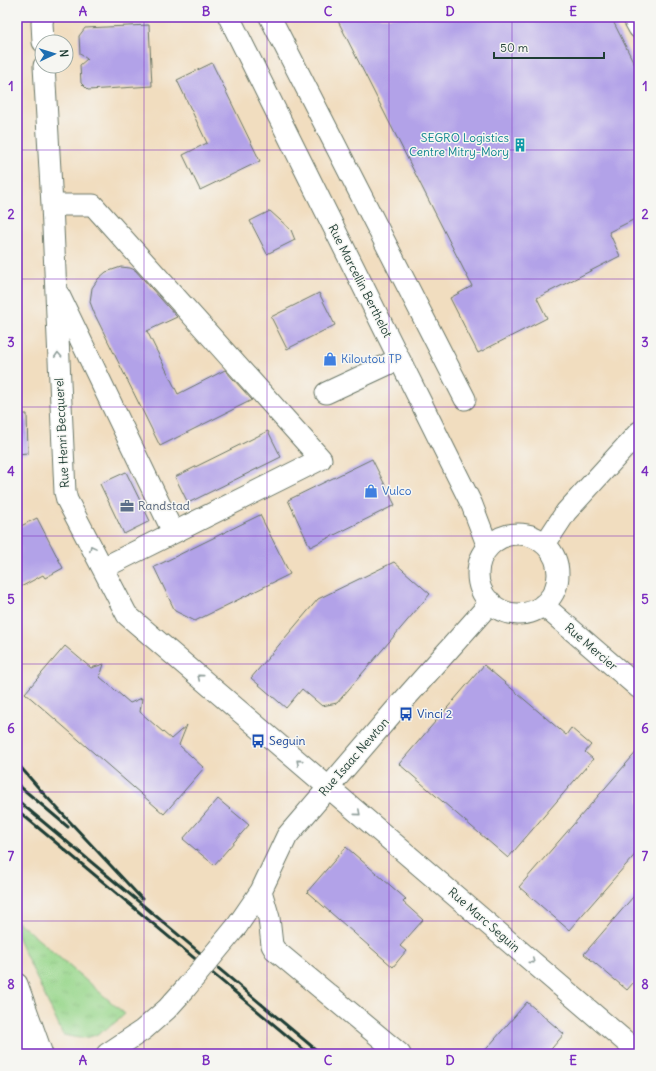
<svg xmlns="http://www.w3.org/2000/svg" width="656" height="1071" font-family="Delius,sans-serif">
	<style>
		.grass { fill: url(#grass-tufts); stroke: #5c8a60 }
		.building { fill: #b2a2e8 }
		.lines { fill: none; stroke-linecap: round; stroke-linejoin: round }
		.minor-casing { stroke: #687565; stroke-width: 23 }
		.minor { stroke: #fff; stroke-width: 21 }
		.rail { stroke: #1f3d34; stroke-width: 3 }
		.minor-bridge-casing { stroke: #687565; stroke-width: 23; stroke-linecap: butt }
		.minor-bridge { stroke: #fff; stroke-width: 21 }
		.oneway { stroke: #8f9e9a }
		.grid { fill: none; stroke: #7b2cbf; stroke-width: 1; stroke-opacity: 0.55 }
		.labels { text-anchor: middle; stroke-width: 3; stroke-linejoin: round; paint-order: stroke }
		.culture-label { font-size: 12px; fill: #0d838f; stroke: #f6f6f2; text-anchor: end }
		.street-label { font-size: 12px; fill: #1f3d34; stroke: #f6f6f2 }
		.shop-label { font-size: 12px; fill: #366cbe; stroke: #f6f6f2; text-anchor: start }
		.service-label { font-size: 12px; fill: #4e5e75; stroke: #f6f6f2; text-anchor: start }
		.transit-label { font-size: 12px; fill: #164399; stroke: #f6f6f2; text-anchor: start }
		.neatline { fill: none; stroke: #7b2cbf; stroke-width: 1.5 }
		.grid-label { font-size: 13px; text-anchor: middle; font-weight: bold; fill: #7b2cbf }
	</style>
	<defs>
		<pattern id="grass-tufts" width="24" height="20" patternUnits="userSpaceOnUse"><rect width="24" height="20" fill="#99d78c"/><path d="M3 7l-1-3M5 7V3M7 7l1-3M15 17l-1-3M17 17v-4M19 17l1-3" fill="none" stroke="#83b979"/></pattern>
	</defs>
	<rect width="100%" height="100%" fill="#f6f6f2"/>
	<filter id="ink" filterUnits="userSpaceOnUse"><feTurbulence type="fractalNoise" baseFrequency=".025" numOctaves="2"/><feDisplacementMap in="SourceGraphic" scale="8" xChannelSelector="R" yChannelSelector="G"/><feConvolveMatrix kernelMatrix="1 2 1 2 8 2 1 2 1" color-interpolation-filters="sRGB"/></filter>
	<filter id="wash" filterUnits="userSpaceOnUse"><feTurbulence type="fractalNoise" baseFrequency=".012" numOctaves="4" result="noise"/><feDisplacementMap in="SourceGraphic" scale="16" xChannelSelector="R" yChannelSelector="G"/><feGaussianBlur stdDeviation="0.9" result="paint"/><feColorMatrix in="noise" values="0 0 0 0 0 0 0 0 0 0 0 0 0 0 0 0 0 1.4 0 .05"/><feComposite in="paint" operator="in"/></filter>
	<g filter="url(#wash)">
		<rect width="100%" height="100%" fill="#f1ddbf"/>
		<!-- grass -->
		<path class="grass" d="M 17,921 L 125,1014 C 114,1024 97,1038 82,1038 C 76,1038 69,1036 63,1035 L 17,936 Z"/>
		<g id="blocks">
			<!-- building -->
			<path class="building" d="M 336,17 L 611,17 L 639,73 L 639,217 L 609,232 L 620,256 L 537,298 L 547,318 L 478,353 L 450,298 L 472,286 Z
				M 149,25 L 152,86 L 88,90 L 81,83 L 80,65 L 87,59 L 80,54 L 79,36 L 85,28 Z
				M 212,63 L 260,161 L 200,190 L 183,155 L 207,143 L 177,80 Z
				M 270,211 L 291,230 L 295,240 L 267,254 L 250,221 Z
				M 121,267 L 130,268 L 135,270 L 177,317 L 147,331 L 178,394 L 225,370 L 252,400 L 160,446 L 95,315 L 90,302 L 92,288 L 98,279 L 106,272 Z
				M 319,293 L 335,325 L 287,349 L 271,317 Z
				M 17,414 L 27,414 L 28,453 L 17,454 Z
				M 268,431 L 281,457 L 188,503 L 175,477 Z
				M 372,459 L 395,505 L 310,547 L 288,500 Z
				M 126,472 L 150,521 L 124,534 L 100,484 Z
				M 260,515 L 290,574 L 195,621 L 175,611 L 154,567 Z
				M 37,518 L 63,568 L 45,578 L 43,575 L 17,589 L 17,528 Z
				M 394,562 L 430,594 L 337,703 L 322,706 L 302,689 L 286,708 L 251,678 L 318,599 Z
				M 65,646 L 91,668 L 104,664 L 100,677 L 130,703 L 142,698 L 140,712 L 171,739 L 187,725 L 179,745 L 204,768 L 164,814 L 25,693 Z
				M 484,665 L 566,735 L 571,728 L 591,745 L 585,752 L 593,759 L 508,858 L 399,764 Z
				M 639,749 L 639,850 L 569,930 L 519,887 Z
				M 218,799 L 249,825 L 214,865 L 183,839 Z
				M 346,847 L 406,899 L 403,902 L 423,920 L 400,946 L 406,951 L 393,967 L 307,892 Z
				M 639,890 L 639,976 L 627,990 L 584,954 Z
				M 527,1002 L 564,1034 L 547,1054 L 482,1054 Z"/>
		</g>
	</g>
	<g filter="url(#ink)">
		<use href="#blocks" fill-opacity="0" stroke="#687565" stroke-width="1"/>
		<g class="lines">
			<!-- minor casing -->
			<g class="minor-casing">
				<path id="minor" d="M 229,17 L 472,505 L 488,547
					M 270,17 L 465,399
					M 633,17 L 639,28
					M 43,42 L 42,23 L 43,17
					M 44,66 L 52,205 L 65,492 L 67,500 L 127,615 L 639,1053
					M 52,205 L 93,205 L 321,459 L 103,568
					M 59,295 L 173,532
					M 326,393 L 399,359
					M478 574a40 40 0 1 1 80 0a40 40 0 1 1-80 0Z
					M 545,544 L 566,512 L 639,432
					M 543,605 L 639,688
					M 261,891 L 269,918 L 272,945 L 275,950 L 400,1054
					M 237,926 L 261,891 L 287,836 L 395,710 L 491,602
					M 17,984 L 42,1054
					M 17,1030 L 25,1054
					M 107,1054 L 143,1030 L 167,1009 L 185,989"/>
			</g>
			<!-- minor -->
			<use href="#minor" class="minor"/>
			<!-- rail -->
			<path class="rail" d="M 17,763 L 43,793 L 142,899
				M 17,784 L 68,827
				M 17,800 L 321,1054
				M 17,810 L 309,1054"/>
			<!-- minor-bridge casing -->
			<g class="minor-bridge-casing">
				<path id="minor-bridge" d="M 185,989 L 237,926"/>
			</g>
			<!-- minor-bridge -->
			<use href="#minor-bridge" class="minor-bridge"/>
		</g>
		<!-- one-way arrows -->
		<defs><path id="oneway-chevron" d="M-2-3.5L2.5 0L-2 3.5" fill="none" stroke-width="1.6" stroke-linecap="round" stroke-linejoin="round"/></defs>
		<g class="oneway">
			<use href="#oneway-chevron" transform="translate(58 355) rotate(-93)"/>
			<use href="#oneway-chevron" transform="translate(92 548) rotate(-118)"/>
			<use href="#oneway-chevron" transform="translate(200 677) rotate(-140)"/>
			<use href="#oneway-chevron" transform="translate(299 762) rotate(-140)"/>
			<use href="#oneway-chevron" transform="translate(358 813) rotate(41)"/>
			<use href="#oneway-chevron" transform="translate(532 961) rotate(41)"/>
		</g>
	</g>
	<!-- grid -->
	<path class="grid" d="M 144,17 L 144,1054M 267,17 L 267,1054M 389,17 L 389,1054M 512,17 L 512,1054M 17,150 L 639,150M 17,279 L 639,279M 17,407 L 639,407M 17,536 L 639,536M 17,664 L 639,664M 17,792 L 639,792M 17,921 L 639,921"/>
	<!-- icons -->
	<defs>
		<g id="building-bare" transform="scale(1.08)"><path d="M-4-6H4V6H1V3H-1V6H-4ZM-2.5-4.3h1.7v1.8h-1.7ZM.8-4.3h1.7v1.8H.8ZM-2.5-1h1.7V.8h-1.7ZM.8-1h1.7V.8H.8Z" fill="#0f9aa8" stroke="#f6f6f2" stroke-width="2.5" paint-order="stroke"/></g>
		<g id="shop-bare" transform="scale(1.08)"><path d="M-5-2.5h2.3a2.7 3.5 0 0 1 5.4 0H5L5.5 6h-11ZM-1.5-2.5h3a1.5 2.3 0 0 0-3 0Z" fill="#3f7fe0" stroke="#f6f6f2" stroke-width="2.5" paint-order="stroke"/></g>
		<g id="office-bare" transform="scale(1.08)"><path d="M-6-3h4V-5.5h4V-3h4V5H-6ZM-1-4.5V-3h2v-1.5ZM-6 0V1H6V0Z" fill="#5c6f8a" stroke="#f6f6f2" stroke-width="2.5" paint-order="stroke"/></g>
		<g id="bus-bare" transform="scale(1.08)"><path d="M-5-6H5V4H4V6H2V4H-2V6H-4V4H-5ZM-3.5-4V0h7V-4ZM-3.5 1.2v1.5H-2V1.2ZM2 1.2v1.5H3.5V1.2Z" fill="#1a4fb4" stroke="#f6f6f2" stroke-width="2.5" paint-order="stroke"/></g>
	</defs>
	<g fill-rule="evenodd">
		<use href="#building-bare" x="520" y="145"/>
		<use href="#shop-bare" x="330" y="359"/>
		<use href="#shop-bare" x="371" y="491"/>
		<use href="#office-bare" x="127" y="506"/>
		<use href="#bus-bare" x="406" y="714"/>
		<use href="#bus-bare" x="258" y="741"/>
	</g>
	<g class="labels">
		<!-- culture labels -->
		<g class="culture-label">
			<text x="509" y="142">SEGRO Logistics<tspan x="509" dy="14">Centre Mitry-Mory</tspan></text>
		</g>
		<!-- street labels -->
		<g class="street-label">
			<text transform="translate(360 281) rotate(63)" y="4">Rue Marcellin Berthelot</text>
			<text transform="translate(62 433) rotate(-93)" y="4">Rue Henri Becquerel</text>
			<text transform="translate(591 647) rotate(41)" y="4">Rue Mercier</text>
			<text transform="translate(354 757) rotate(-49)" y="4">Rue Isaac Newton</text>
			<text transform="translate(484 920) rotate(41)" y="4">Rue Marc Seguin</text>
		</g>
		<!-- shop labels -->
		<g class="shop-label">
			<text x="341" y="363">Kiloutou TP</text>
			<text x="382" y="495">Vulco</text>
		</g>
		<!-- service labels -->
		<g class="service-label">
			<text x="138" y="510">Randstad</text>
		</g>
		<!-- transit labels -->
		<g class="transit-label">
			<text x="417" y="718">Vinci 2</text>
			<text x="269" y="745">Seguin</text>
		</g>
	</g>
	<!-- margin -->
	<rect width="656" height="1071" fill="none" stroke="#f6f6f2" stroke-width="44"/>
	<!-- north arrow -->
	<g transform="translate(54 54) rotate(86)"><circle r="19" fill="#f6f6f2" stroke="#a0aca6"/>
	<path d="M0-3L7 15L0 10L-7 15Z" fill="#1f6fb2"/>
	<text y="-6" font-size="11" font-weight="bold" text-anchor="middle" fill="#1f3d34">N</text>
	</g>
	<!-- scale -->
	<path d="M494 52v6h110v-6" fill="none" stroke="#1f3d34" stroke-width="2"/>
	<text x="500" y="52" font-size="12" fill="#1f3d34" stroke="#f6f6f2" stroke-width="3" paint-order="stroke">50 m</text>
	<rect x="22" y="22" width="612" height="1027" class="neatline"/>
	<g class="grid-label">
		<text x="83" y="16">A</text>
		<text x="206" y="16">B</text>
		<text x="328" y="16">C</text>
		<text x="450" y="16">D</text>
		<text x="573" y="16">E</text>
		<text x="11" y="91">1</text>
		<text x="645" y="91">1</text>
		<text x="11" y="219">2</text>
		<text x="645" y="219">2</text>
		<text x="11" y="347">3</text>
		<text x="645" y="347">3</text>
		<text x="11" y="476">4</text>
		<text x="645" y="476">4</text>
		<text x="11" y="604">5</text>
		<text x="645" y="604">5</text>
		<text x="11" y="733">6</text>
		<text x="645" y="733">6</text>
		<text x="11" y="861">7</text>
		<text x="645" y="861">7</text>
		<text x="11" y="989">8</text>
		<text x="645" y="989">8</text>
		<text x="83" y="1065">A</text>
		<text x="206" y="1065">B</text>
		<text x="328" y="1065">C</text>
		<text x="450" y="1065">D</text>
		<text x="573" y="1065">E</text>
	</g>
</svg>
